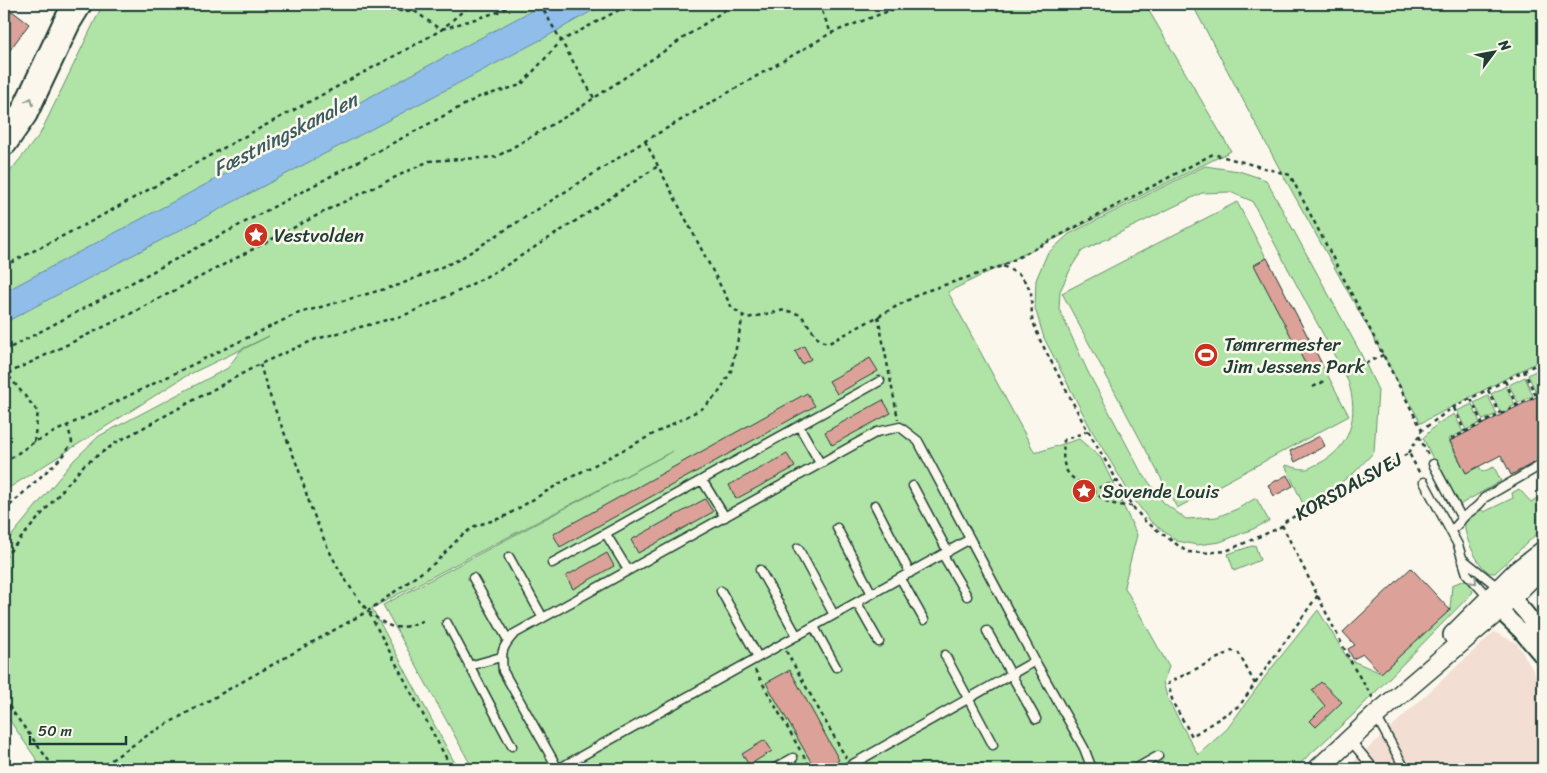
<svg xmlns="http://www.w3.org/2000/svg" width="1547" height="773" font-family="Sriracha,sans-serif">
	<style>
		.built { fill: #f2ded3 }
		.green { fill: #b0e4a6; stroke: #68906d }
		.water { fill: #90bdea; stroke: #638aa1 }
		.building { fill: #dca29a; stroke: #1f3d34 }
		.lines { fill: none; stroke-linecap: round; stroke-linejoin: round }
		.service-casing { stroke: #1f3d34; stroke-width: 11 }
		.minor-casing { stroke: #1f3d34; stroke-width: 19 }
		.tertiary-casing { stroke: #1f3d34; stroke-width: 22 }
		.motorway-casing { stroke: #1f3d34; stroke-width: 30 }
		.path { stroke: #1f3d34; stroke-width: 2.5; stroke-dasharray: 4 4; stroke-linecap: butt }
		.service { stroke: #fbf7ec; stroke-width: 8 }
		.minor { stroke: #fbf7ec; stroke-width: 15 }
		.tertiary { stroke: #fbf7ec; stroke-width: 19 }
		.motorway { stroke: #fbf7ec; stroke-width: 26 }
		.oneway { stroke: #8d9a90 }
		.labels { text-anchor: middle; stroke-width: 5; stroke-linejoin: round; paint-order: stroke }
		.poi-label { font-size: 19px; fill: #1f3d34; stroke: #fbf7ec; text-anchor: start }
		.street-label { font-size: 19px; fill: #1f3d34; stroke: #fbf7ec }
		.water-label { font-size: 20px; font-style: italic; fill: #3b5d62; stroke: #fbf7ec }
	</style>
	<rect width="100%" height="100%" fill="#fbf7ec"/>
	<filter id="ink" filterUnits="userSpaceOnUse"><feTurbulence type="fractalNoise" baseFrequency=".02" numOctaves="2"/><feDisplacementMap in="SourceGraphic" scale="10" xChannelSelector="R" yChannelSelector="G"/><feConvolveMatrix kernelMatrix="1 2 1 2 8 2 1 2 1" color-interpolation-filters="sRGB"/></filter>
	<g filter="url(#ink)">
		<!-- built -->
		<path class="built" d="M 1494,632 L 1517,643 L 1543,688 L 1543,769 L 1346,769 Z"/>
		<!-- green -->
		<path class="green" d="M 103,4 L 1145,4 L 1231,151 L 948,292 L 1035,453 L 1079,439 L 1101,458 L 1137,535 L 1124,586 L 1169,667 L 1163,682 L 1168,700 L 1198,755 L 1227,729 L 1270,670 L 1318,610 L 1348,659 L 1381,673 L 1450,610 L 1452,585 L 1467,579 L 1473,592 L 1354,714 L 1294,769 L 473,769 L 383,605 L 673,451 L 372,608 L 458,769 L 43,769 L 4,712 L 4,545 L 74,460 L 99,436 L 228,368 L 240,351 L 269,336 L 186,376 L 4,491 L 4,179 L 40,134 Z
			M 1192,4 L 1543,4 L 1543,359 L 1421,423 L 1284,177 Z
			M 1205,166 L 1239,171 L 1266,180 L 1359,350 L 1378,390 L 1374,452 L 1354,473 L 1330,490 L 1303,504 L 1285,465 C 1291,466 1298,469 1304,469 C 1308,470 1314,465 1318,464 C 1352,448 1359,414 1348,381 L 1252,201 L 1230,192 L 1202,193 L 1082,251 L 1072,266 L 1060,291 L 1059,309 L 1088,372 L 1140,470 L 1164,503 L 1186,519 L 1217,517 L 1237,509 L 1256,498 L 1269,521 L 1253,529 L 1220,542 L 1197,545 L 1177,541 L 1151,522 L 1132,497 L 1092,431 L 1044,338 L 1035,308 L 1036,280 L 1047,254 L 1069,234 Z
			M 1237,202 L 1349,416 L 1177,508 L 1062,293 Z
			M 1543,367 L 1543,407 L 1528,375 Z
			M 1525,377 L 1533,396 L 1518,403 L 1509,385 Z
			M 1506,386 L 1515,405 L 1501,413 L 1491,394 Z
			M 1488,396 L 1497,414 L 1483,420 L 1474,403 Z
			M 1472,404 L 1480,423 L 1466,430 L 1457,411 Z
			M 1454,414 L 1463,432 L 1448,439 L 1466,473 L 1479,466 L 1482,472 L 1494,467 L 1501,481 L 1456,507 L 1423,438 L 1437,424 Z
			M 1519,489 L 1531,502 L 1543,495 L 1543,528 L 1495,573 C 1492,573 1489,573 1487,571 C 1478,565 1460,531 1466,520 C 1469,515 1476,511 1482,510 L 1484,512 L 1513,498 L 1512,493 Z
			M 1255,545 L 1260,560 L 1234,571 L 1228,554 Z"/>
		<!-- water -->
		<path class="water" d="M 544,4 L 604,4 L 546,37 L 4,323 L 4,292 Z"/>
		<!-- building -->
		<path class="building" d="M 12,11 L 29,24 L 4,58 L 4,22 Z
			M 1267,258 L 1321,362 L 1308,369 L 1254,265 Z
			M 804,346 L 811,359 L 802,364 L 795,351 Z
			M 870,358 L 878,371 L 837,394 L 829,381 Z
			M 807,393 L 815,406 L 560,547 L 553,534 Z
			M 1538,396 L 1543,407 L 1543,458 L 1511,475 L 1501,455 L 1466,473 L 1450,441 Z
			M 883,400 L 891,413 L 832,445 L 825,432 Z
			M 1320,436 L 1325,446 L 1295,462 L 1290,451 Z
			M 787,454 L 795,467 L 736,499 L 729,485 Z
			M 1287,475 L 1293,486 L 1274,496 L 1268,485 Z
			M 705,499 L 713,512 L 638,553 L 631,540 Z
			M 607,553 L 614,566 L 573,589 L 566,576 Z
			M 1411,568 L 1450,610 L 1381,673 L 1363,654 L 1353,659 L 1348,649 L 1355,645 L 1343,632 Z
			M 790,670 L 839,760 L 823,769 L 816,769 L 810,760 L 766,683 Z
			M 1321,682 L 1342,702 L 1316,727 L 1310,721 L 1325,706 L 1312,690 Z
			M 765,740 L 772,751 L 749,765 L 742,754 Z"/>
		<g class="lines">
			<!-- service casing -->
			<g class="service-casing">
				<path id="service" d="M 799,426 L 820,463
					M 1433,464 L 1462,519
					M 702,480 L 725,517
					M 1424,482 L 1458,545 L 1467,574 L 1489,598
					M 913,486 L 948,552
					M 875,505 L 910,573
					M 837,528 L 872,594
					M 1450,530 C 1457,527 1458,524 1462,519 C 1469,510 1477,510 1484,498 L 1543,464
					M 606,534 L 628,570
					M 798,548 L 834,615
					M 943,555 L 967,596
					M 509,557 L 543,618
					M 1464,560 L 1499,588
					M 552,563 L 880,381
					M 760,570 L 797,636
					M 473,578 L 508,640
					M 901,579 L 924,620
					M 721,591 L 758,657
					M 857,603 L 879,642
					M 447,623 L 512,746
					M 814,627 L 836,667
					M 987,631 L 1036,719
					M 945,655 L 993,745
					M 1035,661 L 1084,748 L 1092,769
					M 469,666 L 501,657
					M 1376,716 L 1405,769
					M 1350,740 L 1374,769
					M 773,769 L 793,758
					M 844,769 L 1035,661 L 918,441 L 900,427 L 877,432 L 514,634 C 501,648 501,653 503,671 L 558,769 L 970,539
					M 1135,769 L 1158,756"/>
			</g>
			<!-- minor casing -->
			<g class="minor-casing">
				<path id="minor" d="M 1502,591 C 1520,603 1532,620 1543,638
					M 1493,603 L 1499,610 L 1520,630 L 1543,657"/>
			</g>
			<!-- tertiary casing -->
			<g class="tertiary-casing">
				<path id="tertiary" d="M 1453,635 L 1516,572 L 1543,551
					M 1318,769 L 1376,715 L 1499,610 L 1543,566"/>
			</g>
			<!-- motorway casing -->
			<g class="motorway-casing">
				<path id="motorway" d="M 4,142 L 24,113 L 67,22 L 78,4"/>
			</g>
			<!-- path -->
			<path class="path" d="M 343,4 L 349,7 L 416,12 L 441,30
				M 540,4 L 594,98
				M 819,4 L 831,33
				M 442,29 L 498,12 L 515,4
				M 645,141 L 732,308 L 747,318 L 785,310 L 801,315 L 820,341 L 829,343 L 923,292 L 1002,266 L 1213,154 L 1290,175 L 1422,430
				M 4,266 L 92,221 L 238,140 L 411,47 L 441,30 L 471,4
				M 1003,266 L 1020,275 L 1027,284 L 1031,292 L 1032,319 L 1040,340 L 1084,424 L 1132,506 L 1145,521 L 1187,552 L 1203,553 L 1226,551 L 1279,528 L 1286,521 L 1409,453 L 1420,474
				M 878,316 L 898,419
				M 4,351 L 479,97 L 521,85 L 561,41 L 630,4
				M 260,364 C 269,398 284,431 297,465 C 303,481 307,499 314,515 C 327,550 344,582 368,611
				M 1358,367 L 1383,355
				M 1505,381 L 1517,406
				M 1313,387 L 1327,380
				M 1488,390 L 1500,414
				M 1471,399 L 1482,423
				M 1454,408 L 1465,432
				M 1088,431 L 1064,440 C 1061,472 1066,476 1093,490 L 1117,481
				M 1419,436 L 1429,457
				M 1451,439 L 1536,396 L 1524,371
				M 34,442 L 38,412 L 7,374 L 128,315 L 333,207 L 429,161 L 496,157 L 572,113 L 734,4
				M 1409,453 L 1422,430 L 1452,408 L 1543,361
				M 4,463 L 34,442 L 296,314 L 399,285 L 458,260 L 645,141 L 831,33 L 891,10 L 919,4
				M 1093,490 C 1107,504 1112,505 1132,506
				M 4,511 L 64,455 L 72,442 L 68,427
				M 1282,525 L 1354,668 L 1373,698
				M 4,558 L 84,465 L 117,442 L 260,364 L 316,339 L 405,315 L 459,291 L 502,268 L 568,226 L 658,166
				M 423,621 C 395,631 391,630 368,611 L 452,769
				M 786,651 L 846,758
				M 755,670 L 800,750
				M 1255,684 L 1238,652 L 1232,651 L 1168,683 L 1173,703 L 1192,736 L 1240,705 L 1318,595
				M 4,700 L 55,769
				M 803,755 L 811,769
				M 98,769 L 151,733 L 368,611 L 436,562 L 461,536 L 475,526 L 504,517 L 562,482 L 703,408 L 718,394 L 731,371 L 743,316"/>
			<!-- service -->
			<use href="#service" class="service"/>
			<!-- minor -->
			<use href="#minor" class="minor"/>
			<!-- tertiary -->
			<use href="#tertiary" class="tertiary"/>
			<!-- motorway -->
			<use href="#motorway" class="motorway"/>
		</g>
		<!-- one-way arrows -->
		<defs><path id="oneway-chevron" d="M-2-3.5L2.5 0L-2 3.5" fill="none" stroke-width="1.6" stroke-linecap="round" stroke-linejoin="round" transform="scale(1.25)"/></defs>
		<g class="oneway">
			<use href="#oneway-chevron" transform="translate(30 101) rotate(-65)"/>
			<use href="#oneway-chevron" transform="translate(1474 581) rotate(46)"/>
		</g>
	</g>
	<!-- icons -->
	<defs>
		<g id="sight-disc" transform="scale(1.25)"><circle r="9.5" fill="#c8321e" stroke="#fbf7ec"/><path d="M0-6L1.8-2.2L6-1.7L2.9 1.2L3.7 5.4L0 3.3L-3.7 5.4L-2.9 1.2L-6-1.7L-1.8-2.2Z" fill="#fff"/></g>
		<g id="stadium-disc" transform="scale(1.25)"><circle r="9.5" fill="#c8321e" stroke="#fbf7ec"/><path d="M0-5a6.5 5 0 1 0 0 10a6.5 5 0 1 0 0-10ZM-3.5-1.8h7v3.6h-7Z" fill="#fff"/></g>
	</defs>
	<g fill-rule="evenodd">
		<use href="#sight-disc" x="256" y="235"/>
		<use href="#stadium-disc" x="1206" y="355"/>
		<use href="#sight-disc" x="1084" y="491"/>
	</g>
	<g class="labels">
		<!-- poi labels -->
		<g class="poi-label">
			<text x="274" y="242">Vestvolden</text>
			<text x="1224" y="351">Tømrermester<tspan x="1224" dy="22">Jim Jessens Park</tspan></text>
			<text x="1102" y="498">Sovende Louis</text>
		</g>
		<!-- street labels -->
		<g class="street-label">
			<text transform="translate(1348 486) rotate(-29)" y="7">KORSDALSVEJ</text>
		</g>
		<!-- water labels -->
		<g class="water-label">
			<text transform="translate(285 134) rotate(-27)" y="7">Fæstningskanalen</text>
		</g>
	</g>
	<!-- margin -->
	<rect width="1547" height="773" fill="none" stroke="#fbf7ec" stroke-width="20"/>
	<rect x="10" y="10" width="1527" height="753" fill="none" stroke="#1f3d34" stroke-width="2" filter="url(#ink)"/>
	<!-- north arrow -->
	<g transform="translate(1494 52) rotate(58)" stroke="#fbf7ec" stroke-width="4" paint-order="stroke">
	<path d="M0-4L9 19L0 12L-9 19Z" fill="#1f3d34"/>
	<text y="-8" font-size="14" font-weight="bold" text-anchor="middle" fill="#1f3d34">N</text>
	</g>
	<!-- scale -->
	<path d="M30 736v8h96v-8" fill="none" stroke="#1f3d34" stroke-width="2.5"/>
	<text x="38" y="736" font-size="15" fill="#1f3d34" stroke="#fbf7ec" stroke-width="4" paint-order="stroke">50 m</text>
</svg>
